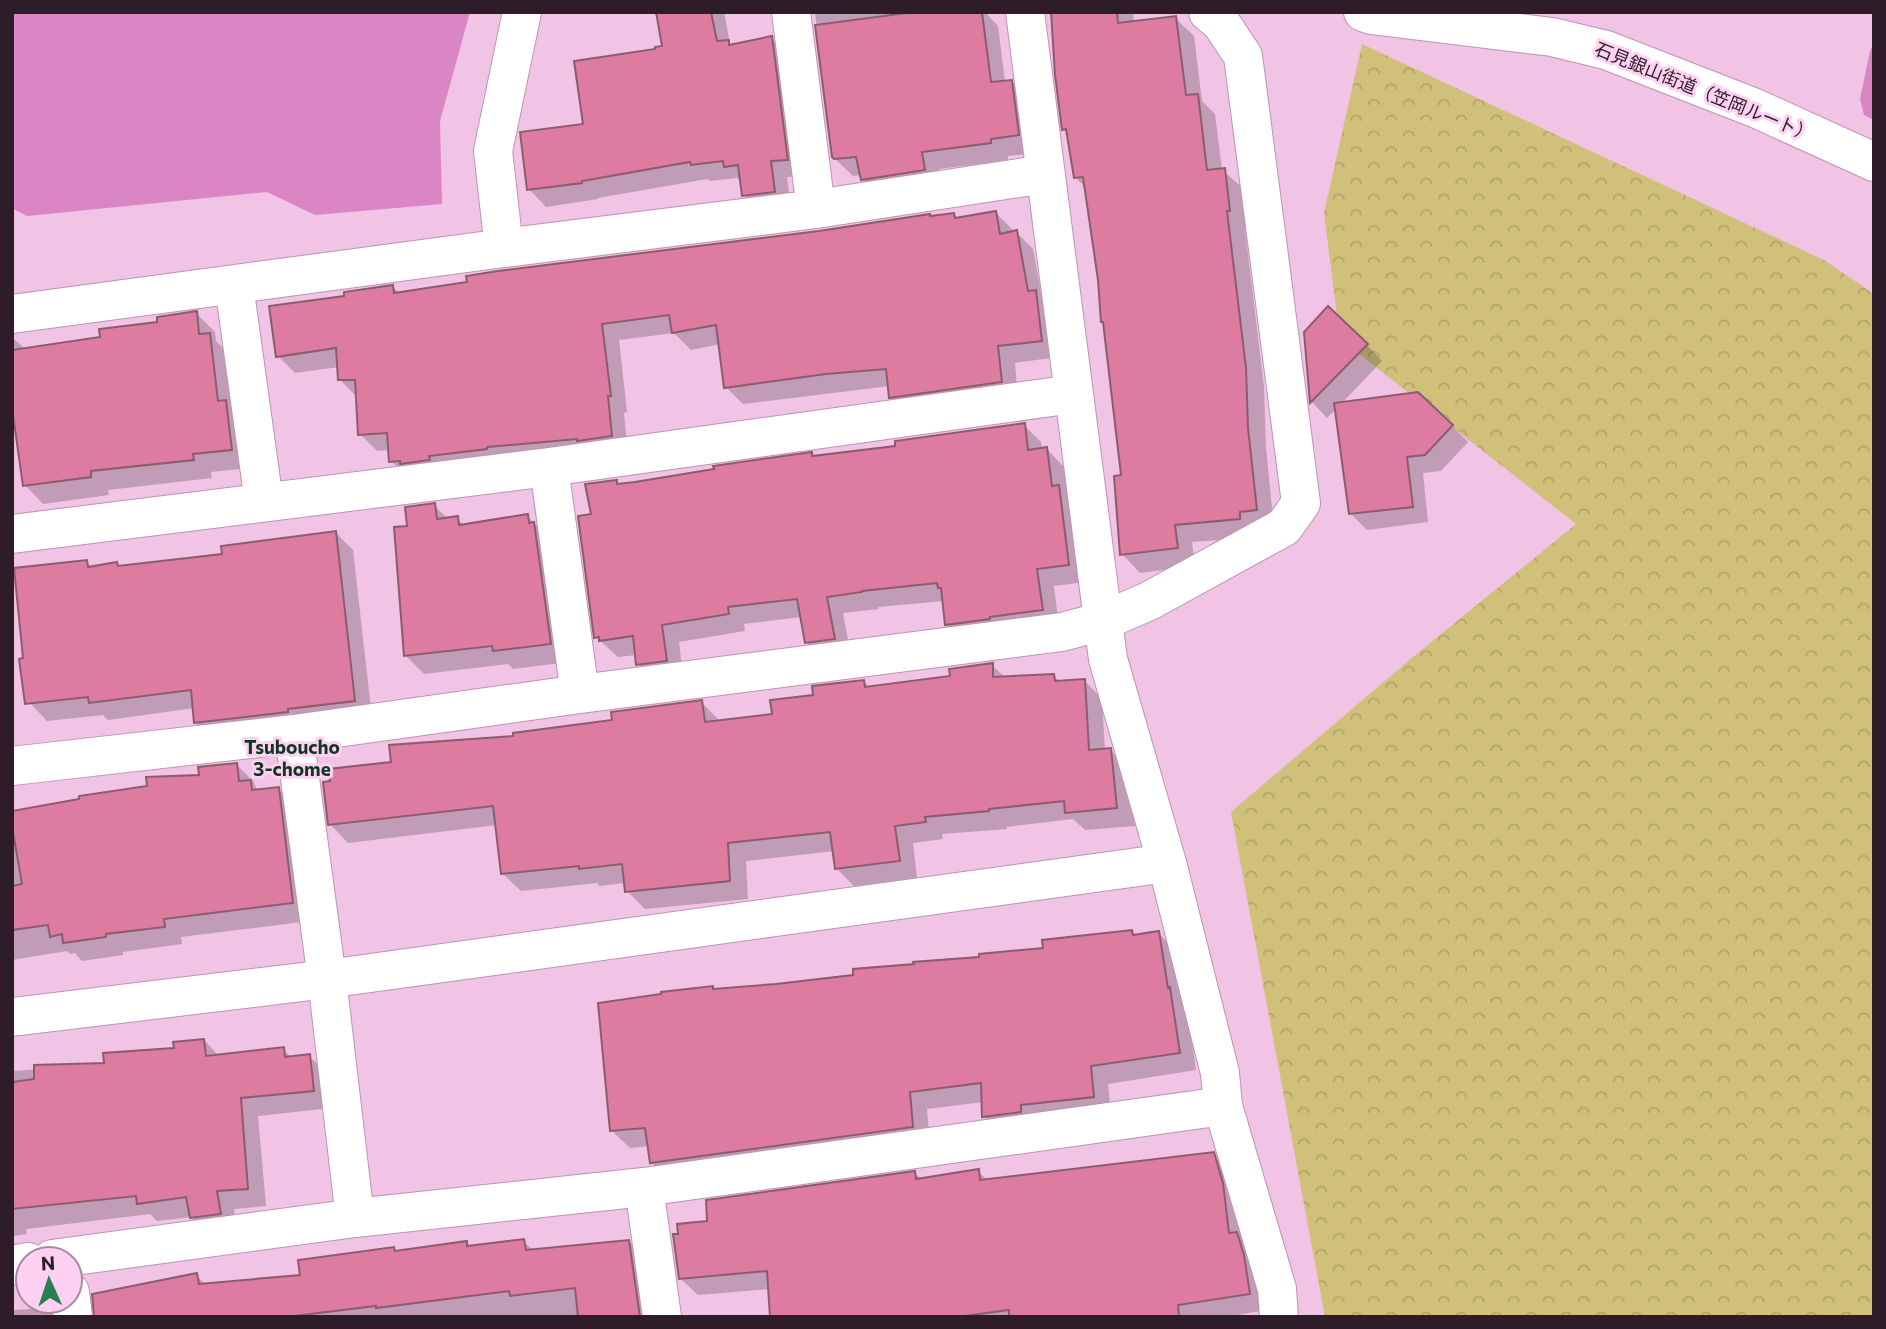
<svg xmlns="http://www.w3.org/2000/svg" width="1886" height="1329" font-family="Commissioner,'Noto Sans JP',sans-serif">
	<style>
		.forest { fill: url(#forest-crowns) }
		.water { fill: #da86c5 }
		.shadow { fill: #0003 }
		.building { fill: #de7ba1; stroke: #8c5c6d; stroke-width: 2 }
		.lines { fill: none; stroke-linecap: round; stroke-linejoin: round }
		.minor-casing { stroke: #be93b2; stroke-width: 40 }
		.minor { stroke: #fff; stroke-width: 38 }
		.labels { text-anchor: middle; stroke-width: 6; stroke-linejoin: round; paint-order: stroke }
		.street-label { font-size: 18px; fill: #2e1d29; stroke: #fed0f1 }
		.neighbourhood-label { font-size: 19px; font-weight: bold; fill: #0e3722; stroke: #fed0f1 }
	</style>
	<defs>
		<pattern id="forest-crowns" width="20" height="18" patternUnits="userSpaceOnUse" patternTransform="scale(1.75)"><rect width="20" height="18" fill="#d0c07a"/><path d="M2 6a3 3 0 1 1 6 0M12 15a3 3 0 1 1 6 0" fill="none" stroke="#b3a56a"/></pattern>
	</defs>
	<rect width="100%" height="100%" fill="#f1c3e4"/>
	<!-- forest -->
	<path class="forest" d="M 1362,44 L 1824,260 L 1874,294 L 1874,1317 L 1325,1317 L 1231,812 L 1413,657 L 1576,524 L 1340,339 L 1324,213 Z"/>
	<!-- water -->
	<path class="water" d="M 12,12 L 470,12 L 440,121 L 442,204 L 315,215 L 267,192 L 27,216 L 12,208 Z
		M 1874,42 L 1874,120 L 1864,115 L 1860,99 L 1870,51 Z"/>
	<!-- shadow -->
	<path class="shadow" d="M 657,12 L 724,12 L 730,44 L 732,46 L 771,38 L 789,55 L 804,176 L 787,177 L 791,209 L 761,213 L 744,195 L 742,183 L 737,178 L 710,181 L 707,179 L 598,198 L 598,199 L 546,207 L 529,189 L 585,126 L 664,48 Z
		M 815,12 L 985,12 L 998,26 L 1005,82 L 1011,81 L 1029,99 L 1036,153 L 1008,156 L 1008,160 L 939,169 L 941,188 L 880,197 L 863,179 L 862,175 L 853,176 L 833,157 Z
		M 1052,12 L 1133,12 L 1134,23 L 1175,18 L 1194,36 L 1202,101 L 1215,114 L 1222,170 L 1243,188 L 1247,229 L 1245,229 L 1264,387 L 1266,448 L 1274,528 L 1258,537 L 1192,542 L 1195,566 L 1140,573 L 1122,554 L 1123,477 L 1100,280 L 1087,189 L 1075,177 L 1069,134 L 1064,129 Z
		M 995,212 L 1012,229 L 1013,233 L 1016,232 L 1033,249 L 1042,298 L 1053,309 L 1058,357 L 1015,363 L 1018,398 L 908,414 L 891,397 L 890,386 L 743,404 L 726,387 L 721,344 L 691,350 L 674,333 L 619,340 L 627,412 L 624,413 L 628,453 L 408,478 L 391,461 L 390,450 L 377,451 L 360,434 L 357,397 L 340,380 L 339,367 L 295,373 L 278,356 L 346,297 L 393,287 L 400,294 L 953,215 L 958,220 Z
		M 196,313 L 215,332 L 216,341 L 228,353 L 249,468 L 211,472 L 212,478 L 108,490 L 109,495 L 43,504 L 25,485 L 17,430 L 12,431 L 12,337 L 26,350 L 102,339 Z
		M 1306,332 L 1367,345 L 1382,361 L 1341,404 L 1452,426 L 1468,442 L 1441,471 L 1423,473 L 1428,522 L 1367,530 L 1350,513 L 1337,408 L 1327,418 L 1312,402 Z
		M 1024,425 L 1041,442 L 1042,449 L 1046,448 L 1063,466 L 1068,495 L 1085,582 L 1054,586 L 1059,627 L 964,641 L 946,624 L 944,601 L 878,607 L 879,609 L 843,613 L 851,656 L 824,659 L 806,642 L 802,617 L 744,624 L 745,631 L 679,642 L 683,677 L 655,681 L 638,664 L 637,655 L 618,657 L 596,637 L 593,516 L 616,481 L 620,485 L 811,454 L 814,457 L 897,447 Z
		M 434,505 L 448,519 L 457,518 L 464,526 L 527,516 L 546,535 L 569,662 L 513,669 L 508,664 L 424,674 L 405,655 L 409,528 Z
		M 335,532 L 353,550 L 372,718 L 214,740 L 196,723 L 195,708 L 108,720 L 103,715 L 47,721 L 30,703 L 87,562 L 92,568 L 116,564 L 120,568 L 224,555 Z
		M 992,665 L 1006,678 L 1054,676 L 1060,682 L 1084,680 L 1102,699 L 1105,751 L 1110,750 L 1129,768 L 1135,826 L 1085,830 L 1073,819 L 1006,827 L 1007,829 L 942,834 L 943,839 L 913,843 L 917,878 L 854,886 L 836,868 L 834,851 L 746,861 L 748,899 L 645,909 L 627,891 L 626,883 L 599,886 L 597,883 L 521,891 L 502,873 L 497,825 L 348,843 L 330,824 L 392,764 L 515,738 L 614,722 L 701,702 L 719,720 L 774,716 L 815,697 L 863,681 L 870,688 L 952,678 Z
		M 236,764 L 254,782 L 255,786 L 259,791 L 278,789 L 297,807 L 310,921 L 181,937 L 182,944 L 123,952 L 123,955 L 82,961 L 75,953 L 70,954 L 67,951 L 12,960 L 12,813 L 201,776 Z
		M 1131,932 L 1136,936 L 1158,933 L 1176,950 L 1187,1007 L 1196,1070 L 1108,1084 L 1111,1114 L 1001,1133 L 984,1116 L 983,1102 L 927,1109 L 930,1144 L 669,1180 L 651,1162 L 649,1146 L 630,1148 L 612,1131 L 713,988 L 715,990 L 776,986 L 981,958 L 1045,949 Z
		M 204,1040 L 219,1056 L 283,1049 L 292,1058 L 309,1056 L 328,1074 L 331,1108 L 258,1116 L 266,1206 L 234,1209 L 238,1232 L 210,1236 L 191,1217 L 157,1221 L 150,1214 L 26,1229 L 27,1234 L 12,1236 L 12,1071 L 106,1065 L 176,1049 Z
		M 1213,1154 L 1231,1172 L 1266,1310 L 1226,1317 L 772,1317 L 770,1289 L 698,1295 L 680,1278 L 708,1223 L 915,1173 L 922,1180 L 978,1171 L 988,1181 Z
		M 523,1241 L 534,1251 L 629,1241 L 647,1260 L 654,1317 L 96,1317 L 196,1275 L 206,1285 L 302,1276 L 394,1249 L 397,1252 L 466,1243 L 471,1247 Z
		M 12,1308 L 14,1310 L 46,1308 L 55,1317 L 12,1317 Z"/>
	<!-- building -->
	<path class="building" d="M 656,12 L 711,12 L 717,41 L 729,40 L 729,45 L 772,36 L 788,160 L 771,161 L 775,192 L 742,196 L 738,165 L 724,167 L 723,161 L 691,165 L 690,162 L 582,181 L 582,183 L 527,190 L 520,132 L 583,124 L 574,61 L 655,49 L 655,47 L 662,46 Z
		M 914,12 L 982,12 L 991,82 L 1012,80 L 1019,135 L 991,139 L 991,143 L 922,152 L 925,170 L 861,180 L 856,157 L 834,159 L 832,157 L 815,25 Z
		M 1051,12 L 1117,12 L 1118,23 L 1176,16 L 1186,95 L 1198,94 L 1207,170 L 1225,168 L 1230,211 L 1227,211 L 1246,368 L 1248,428 L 1257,510 L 1240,512 L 1240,519 L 1175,525 L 1178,548 L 1120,555 L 1114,476 L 1121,475 L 1103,322 L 1101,322 L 1098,280 L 1083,177 L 1074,178 L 1066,129 L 1062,130 L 1055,75 Z
		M 996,211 L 1000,234 L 1017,230 L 1028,291 L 1036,290 L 1042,341 L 998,346 L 1002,382 L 889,398 L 886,369 L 826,374 L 724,388 L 716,325 L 672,333 L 669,315 L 602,324 L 611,396 L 608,396 L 612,436 L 577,441 L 577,439 L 487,447 L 487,449 L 429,456 L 430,460 L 400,464 L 400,461 L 389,462 L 387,433 L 358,435 L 355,380 L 338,380 L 336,348 L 276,357 L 269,306 L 344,296 L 344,292 L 393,285 L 394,293 L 467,282 L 466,276 L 498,271 L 819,231 L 930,214 L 930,216 L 954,213 L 955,218 Z
		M 1328,306 L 1368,344 L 1310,403 L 1304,332 Z
		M 197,311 L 199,334 L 210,333 L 218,401 L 226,400 L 232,450 L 193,454 L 194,460 L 91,471 L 91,477 L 23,486 L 12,408 L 12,350 L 100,337 L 99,329 L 157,322 L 157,317 Z
		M 1418,392 L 1453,425 L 1425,455 L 1407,457 L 1413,507 L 1349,514 L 1334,403 Z
		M 1025,423 L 1028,450 L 1047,447 L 1052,486 L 1059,485 L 1069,565 L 1037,569 L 1043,610 L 990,617 L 990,619 L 945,625 L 941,588 L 938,588 L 937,583 L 862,591 L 862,592 L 827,597 L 835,639 L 805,643 L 797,599 L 728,607 L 729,614 L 662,625 L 667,661 L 636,665 L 633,636 L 599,641 L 599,637 L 594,638 L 578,516 L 591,514 L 585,484 L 617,480 L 617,484 L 635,482 L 714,469 L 713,466 L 812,452 L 812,456 L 895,446 L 895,441 Z
		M 435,503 L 437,519 L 458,516 L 459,525 L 528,514 L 529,523 L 534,522 L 551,644 L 493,651 L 492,646 L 404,656 L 394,527 L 407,526 L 405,507 Z
		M 336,531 L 355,701 L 288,709 L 288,712 L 194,723 L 191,690 L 89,703 L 88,697 L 25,704 L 19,659 L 23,658 L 14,568 L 87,560 L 88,567 L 117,562 L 118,566 L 222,554 L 221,546 Z
		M 993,663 L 993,677 L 1054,674 L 1055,681 L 1085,679 L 1089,750 L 1111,748 L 1117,808 L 1065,813 L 1064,801 L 989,809 L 989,811 L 925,817 L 926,822 L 895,826 L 900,861 L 835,869 L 830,832 L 728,843 L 730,881 L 625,892 L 622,864 L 579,869 L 579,866 L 501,874 L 493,806 L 328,825 L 323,782 L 330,781 L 328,769 L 391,762 L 389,745 L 513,736 L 513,733 L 612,720 L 611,712 L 702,700 L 705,722 L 772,714 L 770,700 L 813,695 L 812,686 L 864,680 L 865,687 L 950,676 L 949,669 Z
		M 237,763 L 239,781 L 251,780 L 252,790 L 279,787 L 293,903 L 164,919 L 165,927 L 106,934 L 106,937 L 63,943 L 62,934 L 50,937 L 48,925 L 12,930 L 12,886 L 22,884 L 12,826 L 12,811 L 79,799 L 79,796 L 147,786 L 146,777 L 199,775 L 198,767 Z
		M 1132,930 L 1133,935 L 1159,931 L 1168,988 L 1170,987 L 1180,1053 L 1091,1066 L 1094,1097 L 1021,1105 L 1021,1112 L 982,1117 L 981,1083 L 910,1092 L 913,1127 L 650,1163 L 645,1128 L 610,1131 L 598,1003 L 661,994 L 661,992 L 713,986 L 713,989 L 776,984 L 853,975 L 853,969 L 914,964 L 913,962 L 979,957 L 979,954 L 1043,948 L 1042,940 Z
		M 204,1039 L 206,1056 L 284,1047 L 285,1057 L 310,1054 L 314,1091 L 241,1098 L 248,1189 L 217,1191 L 221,1214 L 190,1218 L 186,1197 L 137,1204 L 136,1196 L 12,1209 L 12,1082 L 34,1079 L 34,1065 L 104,1063 L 103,1053 L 174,1048 L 173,1042 Z
		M 1214,1152 L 1223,1183 L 1229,1233 L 1237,1232 L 1244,1255 L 1250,1294 L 1178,1305 L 1179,1317 L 1009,1317 L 1009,1310 L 957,1317 L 770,1317 L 767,1271 L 679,1279 L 673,1234 L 678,1234 L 677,1224 L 707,1221 L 706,1200 L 915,1171 L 916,1179 L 979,1169 L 980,1180 Z
		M 524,1239 L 526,1250 L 629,1240 L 640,1317 L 578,1317 L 575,1288 L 510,1296 L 509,1291 L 376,1308 L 376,1306 L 286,1317 L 94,1317 L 92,1294 L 197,1273 L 199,1284 L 300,1275 L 298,1260 L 394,1247 L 395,1251 L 467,1241 L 467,1246 Z"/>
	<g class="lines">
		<!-- minor casing -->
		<g class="minor-casing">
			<path id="minor" d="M 791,12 L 816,209
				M 1025,12 L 1108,659 L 1167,863 L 1220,1073 L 1223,1106 L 1277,1289 L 1279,1317
				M 1363,12 L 1371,15 L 1552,37 L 1606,50 L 1755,108 L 1874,162
				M 504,248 L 493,151 L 522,12
				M 234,285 L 264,502
				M 12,314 L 504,248 L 816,209 L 1045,174
				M 549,467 L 580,694
				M 12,534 L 549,467 L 1073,394
				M 294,734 L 327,979 L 355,1218
				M 12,766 L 294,734 L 580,694 L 1062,632 L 1103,621 L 1149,601 L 1284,527 L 1301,503 L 1243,56 L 1221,23 L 1208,12
				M 12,1017 L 327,979 L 1167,863
				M 644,1187 L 662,1317
				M 52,1259 L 355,1218 L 644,1187 L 1223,1106
				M 12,1265 L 28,1262
				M 70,1292 L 73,1317"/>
		</g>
		<!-- minor -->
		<use href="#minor" class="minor"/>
	</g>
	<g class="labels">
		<!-- street labels -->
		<g class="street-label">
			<text transform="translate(1704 92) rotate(22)" y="6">石見銀山街道（笠岡ルート）</text>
		</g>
		<!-- neighbourhood labels -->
		<g class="neighbourhood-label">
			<text x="292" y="754">Tsuboucho<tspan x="292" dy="22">3-chome</tspan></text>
		</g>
	</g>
	<!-- border -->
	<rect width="1886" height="1329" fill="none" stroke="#2e1d29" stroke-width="28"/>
	<!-- north arrow -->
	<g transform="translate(49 1280) rotate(357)"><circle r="33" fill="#fed0f1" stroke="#ab88a1" stroke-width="2"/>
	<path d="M0-5L12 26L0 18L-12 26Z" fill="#287f52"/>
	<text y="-10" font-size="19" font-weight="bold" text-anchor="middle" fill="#2e1d29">N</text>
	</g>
</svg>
